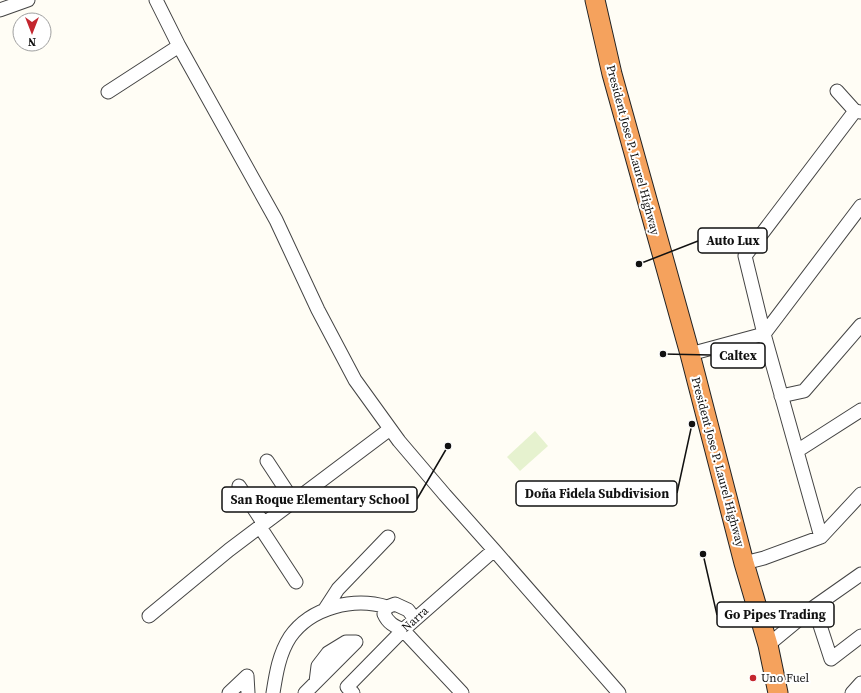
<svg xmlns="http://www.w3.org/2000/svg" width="861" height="693" font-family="'Source Serif 4',serif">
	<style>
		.pitch { fill: #e6f2cf }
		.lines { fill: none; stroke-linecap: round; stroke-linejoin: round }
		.minor-casing { stroke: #444; stroke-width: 15 }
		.highway-casing { stroke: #222; stroke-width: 21 }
		.minor { stroke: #fff; stroke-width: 13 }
		.highway { stroke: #f5a25d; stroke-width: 19 }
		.poi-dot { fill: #c4262e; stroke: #fff; stroke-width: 1.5 }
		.labels { text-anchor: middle; stroke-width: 4; stroke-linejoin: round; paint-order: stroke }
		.street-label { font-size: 12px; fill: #111; stroke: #fff }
		.poi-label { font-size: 12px; fill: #111; stroke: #fff; text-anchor: start }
		.leader { fill: none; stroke: #111; stroke-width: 1.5 }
		.callout-dot { fill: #111; stroke: #fff; stroke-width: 1.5 }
		.callout { fill: #fff; stroke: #111; stroke-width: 1.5 }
		.callout-label { font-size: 13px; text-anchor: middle; font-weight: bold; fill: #111 }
	</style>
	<rect width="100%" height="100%" fill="#fffdf5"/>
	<!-- pitch -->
	<path class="pitch" d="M 535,431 L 548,446 L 520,471 L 507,457 Z"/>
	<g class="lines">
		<!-- minor casing -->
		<g class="minor-casing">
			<path id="minor" d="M 156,0 L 179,46 L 276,220 L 318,310 L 355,380 L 399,441 L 445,495 L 494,550 L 619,693
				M 0,10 L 28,0
				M 837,91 L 855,111
				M 108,92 L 179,46
				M 690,354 L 764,334 L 861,206
				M 781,396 L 804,391 L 861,325
				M 797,451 L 861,410
				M 267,461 L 294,502
				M 239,486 L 264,524
				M 260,527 L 296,582
				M 821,537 L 764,334 L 745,256 L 855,111 L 861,112
				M 744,563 L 764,558 L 821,537 L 861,494
				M 814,607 L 831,659 L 861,636
				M 325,609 L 338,589 L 388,537
				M 149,616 L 229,550 L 390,429
				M 415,619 L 408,610 L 395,604 L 387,607 L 384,614 C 388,623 394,626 403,630 L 462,693
				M 768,645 L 814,607 L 861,574
				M 247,676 L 248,693
				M 316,682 L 318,666 L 328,653 L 346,642 L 356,642
				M 229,693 L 247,676
				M 273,693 C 276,674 279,654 290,637 C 311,607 354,597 387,607
				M 305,693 L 356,642
				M 353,693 L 347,687 L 403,630 L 494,550
				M 852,693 L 861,683"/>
		</g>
		<!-- highway casing -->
		<g class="highway-casing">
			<path id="highway" d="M 595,0 L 612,74 L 690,354 L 744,563 L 768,645 L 778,693"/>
		</g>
		<!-- minor -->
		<use href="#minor" class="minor"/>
		<!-- highway -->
		<use href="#highway" class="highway"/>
	</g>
	<!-- markers -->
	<circle class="poi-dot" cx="753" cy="678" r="4"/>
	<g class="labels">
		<!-- street labels -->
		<g class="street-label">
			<text transform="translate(633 150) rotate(75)" y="4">President Jose P. Laurel Highway</text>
			<text transform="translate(718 462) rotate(75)" y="4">President Jose P. Laurel Highway</text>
			<text transform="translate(415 619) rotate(-42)" y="4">Narra</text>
		</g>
		<!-- poi labels -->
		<g class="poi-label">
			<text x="761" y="682">Uno Fuel</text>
		</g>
	</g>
	<!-- callouts -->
	<path class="leader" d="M639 264L698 241M663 354L711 355M692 424L677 493M448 446L417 499M703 554L717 615"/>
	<g class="callout-dot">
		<circle cx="639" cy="264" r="4"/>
		<circle cx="663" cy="354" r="4"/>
		<circle cx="692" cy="424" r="4"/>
		<circle cx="448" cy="446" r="4"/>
		<circle cx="703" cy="554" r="4"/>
	</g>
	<g class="callout">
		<rect x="698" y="228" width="69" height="25" rx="4"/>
		<rect x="711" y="343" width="54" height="25" rx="4"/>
		<rect x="516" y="481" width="161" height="25" rx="4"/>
		<rect x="222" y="487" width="195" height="25" rx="4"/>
		<rect x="717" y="602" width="117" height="25" rx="4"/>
	</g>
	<g class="callout-label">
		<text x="733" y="245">Auto Lux</text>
		<text x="738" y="360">Caltex</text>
		<text x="597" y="498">Doña Fidela Subdivision</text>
		<text x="320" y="504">San Roque Elementary School</text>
		<text x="775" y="619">Go Pipes Trading</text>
	</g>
	<!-- north arrow -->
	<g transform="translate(32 32) rotate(180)"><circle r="19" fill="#ffffff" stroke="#a0a0a0"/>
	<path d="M0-3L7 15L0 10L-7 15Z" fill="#c4262e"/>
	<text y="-6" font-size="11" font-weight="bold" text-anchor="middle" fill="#111111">N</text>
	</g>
</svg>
